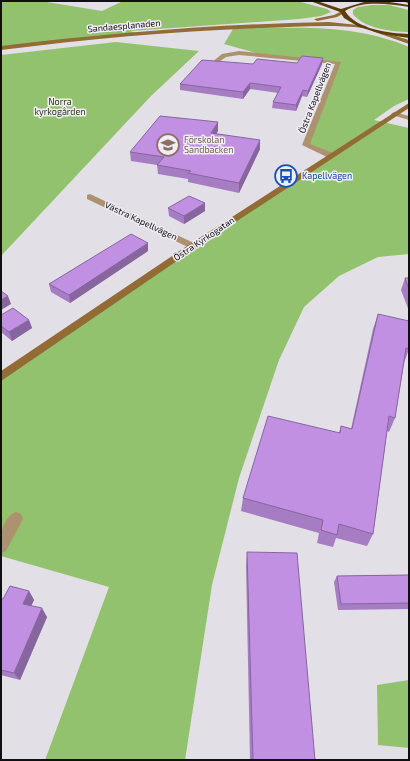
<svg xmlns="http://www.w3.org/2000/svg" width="410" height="761" font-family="'Exo 2',sans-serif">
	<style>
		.green { fill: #93c26e }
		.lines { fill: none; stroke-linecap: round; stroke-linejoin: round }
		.street { fill: #ad9270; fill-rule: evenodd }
		.secondary { fill: #926b35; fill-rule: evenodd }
		.highway { fill: #5d3d0b; fill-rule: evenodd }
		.wall { fill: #a67cc3 }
		.shaded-wall { fill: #87659f }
		.building { fill: #c190e3; stroke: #87659f }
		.labels { text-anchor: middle; stroke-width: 3; stroke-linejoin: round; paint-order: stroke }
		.far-street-label { font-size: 9px; fill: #100f11; stroke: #f0edf4 }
		.far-park-label { font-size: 9px; fill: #253815; stroke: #f0edf4 }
		.far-education-label { font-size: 9px; fill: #785e54; stroke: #f0edf4; text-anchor: start }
		.far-transit-label { font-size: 9px; fill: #164399; stroke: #f0edf4; text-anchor: start }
	</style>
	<rect width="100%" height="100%" fill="#e3dfe6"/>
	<!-- green -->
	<path class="green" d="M 1,1 L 48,1 L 47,2 L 102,11 L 123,1 L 297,1 L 327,9 L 331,12 L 321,16 L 299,19 L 130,31 L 139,34 L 1,48 Z
		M 372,5 L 389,5 L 409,10 L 409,32 C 392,32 363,28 353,14 L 353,10 L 358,7 Z
		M 253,28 C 310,28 355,25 409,47 L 409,99 L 394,106 L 374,120 L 409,128 L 409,254 L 378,257 L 339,276 L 304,307 L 279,360 L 239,478 L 212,585 L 185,760 L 45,760 L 109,587 L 1,556 L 1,377 L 329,156 L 306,145 L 339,63 L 256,53 L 224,44 L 233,29 Z
		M 116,42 L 199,51 L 151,96 L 1,256 L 1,55 Z
		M 409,680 L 409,748 L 378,745 L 377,685 Z"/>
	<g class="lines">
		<!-- street -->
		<path class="street" d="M 239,51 L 341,62 L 310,144 L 333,153 L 333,157 L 327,157 L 302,145 L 335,64 L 239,55 L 226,57 L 216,64 L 211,63 L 222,54 Z
			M 394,112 L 409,116 L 409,120 L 392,115 L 391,114 Z
			M 90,194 L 196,244 L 198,246 L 193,249 L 190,248 L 87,199 L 87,195 Z
			M 16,512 L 21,514 L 23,519 L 6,551 L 1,553 C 1,539 0,518 16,512 Z"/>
		<!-- secondary -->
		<path class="secondary" d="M 403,1 L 409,1 L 409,4 Z
			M 342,11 L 344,13 L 337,17 L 317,21 L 314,19 L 334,15 Z
			M 329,22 L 367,26 L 364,28 C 330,24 295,27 261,28 C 174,31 87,39 1,50 L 1,46 C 110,33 219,24 329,22 Z
			M 372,29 L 409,40 L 409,44 L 372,31 Z
			M 409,103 L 409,108 L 196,248 L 1,381 L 1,371 L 190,244 Z"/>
		<!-- highway -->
		<path class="highway" d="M 310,1 L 317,1 L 341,9 L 364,2 L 383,1 L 409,5 L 409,7 C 389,4 363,0 345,11 C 357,30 389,33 409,34 L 409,38 L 382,34 L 359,27 L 344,18 L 340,12 Z"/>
	</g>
	<!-- wall -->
	<path class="wall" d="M 297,63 L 322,64 L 307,97 L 302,96 L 296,111 L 272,108 L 273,102 L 278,93 L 250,89 L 243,99 L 180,90 L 180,84 L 253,64 Z
		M 218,131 L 216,134 L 260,149 L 239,193 L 188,182 L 188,179 L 158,174 L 157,165 L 131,161 L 130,152 Z
		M 168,208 L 205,211 L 184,224 L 169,216 Z
		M 148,251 L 70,303 L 51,292 L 49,284 Z
		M 405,278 L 409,278 L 409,311 L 401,290 Z
		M 378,314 L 409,349 L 404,363 L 395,418 L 389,432 L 387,431 L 373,534 L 367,546 L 336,538 L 333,547 L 317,543 L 319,533 L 241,511 L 243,498 L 339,433 L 341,426 L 351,429 L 373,329 Z
		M 1,315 L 29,320 L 32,328 L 12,341 L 1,332 Z
		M 247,552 L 315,760 L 250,760 L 246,566 Z
		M 409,575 L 409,609 L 338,610 L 334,582 L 337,576 Z
		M 29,591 L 34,600 L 31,606 L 47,617 L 20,680 L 1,675 L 1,599 L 3,599 Z"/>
	<!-- shaded-wall -->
	<path class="shaded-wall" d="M 323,58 L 322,64 L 307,97 L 308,91 Z
		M 250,83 L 250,89 L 243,99 L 243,92 Z
		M 303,90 L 302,96 L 296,111 L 296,105 Z
		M 218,122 L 218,131 L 211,142 L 211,133 Z
		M 260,140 L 260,149 L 239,193 L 239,183 Z
		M 205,203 L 205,211 L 184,224 L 184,216 Z
		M 148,243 L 148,251 L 70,303 L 69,295 Z
		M 8,296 L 11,304 L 1,310 L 1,300 Z
		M 29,320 L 32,328 L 12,341 L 9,332 Z
		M 29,591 L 34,600 L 28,612 L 23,604 Z
		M 42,608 L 47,617 L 20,680 L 14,673 Z"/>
	<!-- building -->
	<path class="building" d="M 302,56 L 323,58 L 308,91 L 303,90 L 296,105 L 273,102 L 281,87 L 250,83 L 243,92 L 180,84 L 202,60 L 253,64 L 257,59 L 297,63 Z
		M 160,116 L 218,122 L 211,133 L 260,140 L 239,183 L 188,173 L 191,171 L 157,165 L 164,157 L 130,152 Z
		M 189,196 L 205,203 L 184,216 L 168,208 Z
		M 131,234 L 148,243 L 69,295 L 49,284 Z
		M 405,278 L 409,278 L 409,289 Z
		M 1,291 L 8,296 L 1,300 Z
		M 13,308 L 29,320 L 9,332 L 1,326 L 1,315 Z
		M 378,314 L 409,321 L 409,349 L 406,348 L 395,418 L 389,416 L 373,534 L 339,524 L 337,535 L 321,530 L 323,520 L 243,498 L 268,416 L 340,433 L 341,426 L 352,429 Z
		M 247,552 L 297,553 L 315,760 L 253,760 Z
		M 409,575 L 409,603 L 341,604 L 337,576 Z
		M 10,586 L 29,591 L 23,604 L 42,608 L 14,673 L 1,670 L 1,599 L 3,599 Z"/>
	<!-- icons -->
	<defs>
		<g id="school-ring" transform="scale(1.15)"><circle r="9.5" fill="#f0edf4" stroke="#8d6e63" stroke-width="1.5"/><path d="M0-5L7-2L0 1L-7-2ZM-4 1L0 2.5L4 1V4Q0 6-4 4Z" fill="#8d6e63"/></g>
		<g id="bus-ring" transform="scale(1.15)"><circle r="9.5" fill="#f0edf4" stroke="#1a4fb4" stroke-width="1.5"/><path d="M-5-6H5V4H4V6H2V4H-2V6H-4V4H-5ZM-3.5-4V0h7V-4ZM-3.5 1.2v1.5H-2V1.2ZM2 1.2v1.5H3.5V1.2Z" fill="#1a4fb4"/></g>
	</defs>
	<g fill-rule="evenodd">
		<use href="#school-ring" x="168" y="145"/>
		<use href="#bus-ring" x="286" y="176"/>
	</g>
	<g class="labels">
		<!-- far-street labels -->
		<g class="far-street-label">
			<text transform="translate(124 26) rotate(-5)" y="3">Sandaesplanaden</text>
			<text transform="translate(315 98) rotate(-69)" y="3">Östra Kapellvägen</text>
			<text transform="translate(141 221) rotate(25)" y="3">Västra Kapellvägen</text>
			<text transform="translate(204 239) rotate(-34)" y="3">Östra Kyrkogatan</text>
		</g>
		<!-- far-park labels -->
		<g class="far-park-label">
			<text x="60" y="105">Norra<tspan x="60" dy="10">kyrkogården</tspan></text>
		</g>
		<!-- far-education labels -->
		<g class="far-education-label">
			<text x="184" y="143">Förskolan<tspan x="184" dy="10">Sandbacken</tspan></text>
		</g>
		<!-- far-transit labels -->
		<g class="far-transit-label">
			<text x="302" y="179">Kapellvägen</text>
		</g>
	</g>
	<!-- border -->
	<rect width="410" height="761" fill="none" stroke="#100f11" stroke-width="4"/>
</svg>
